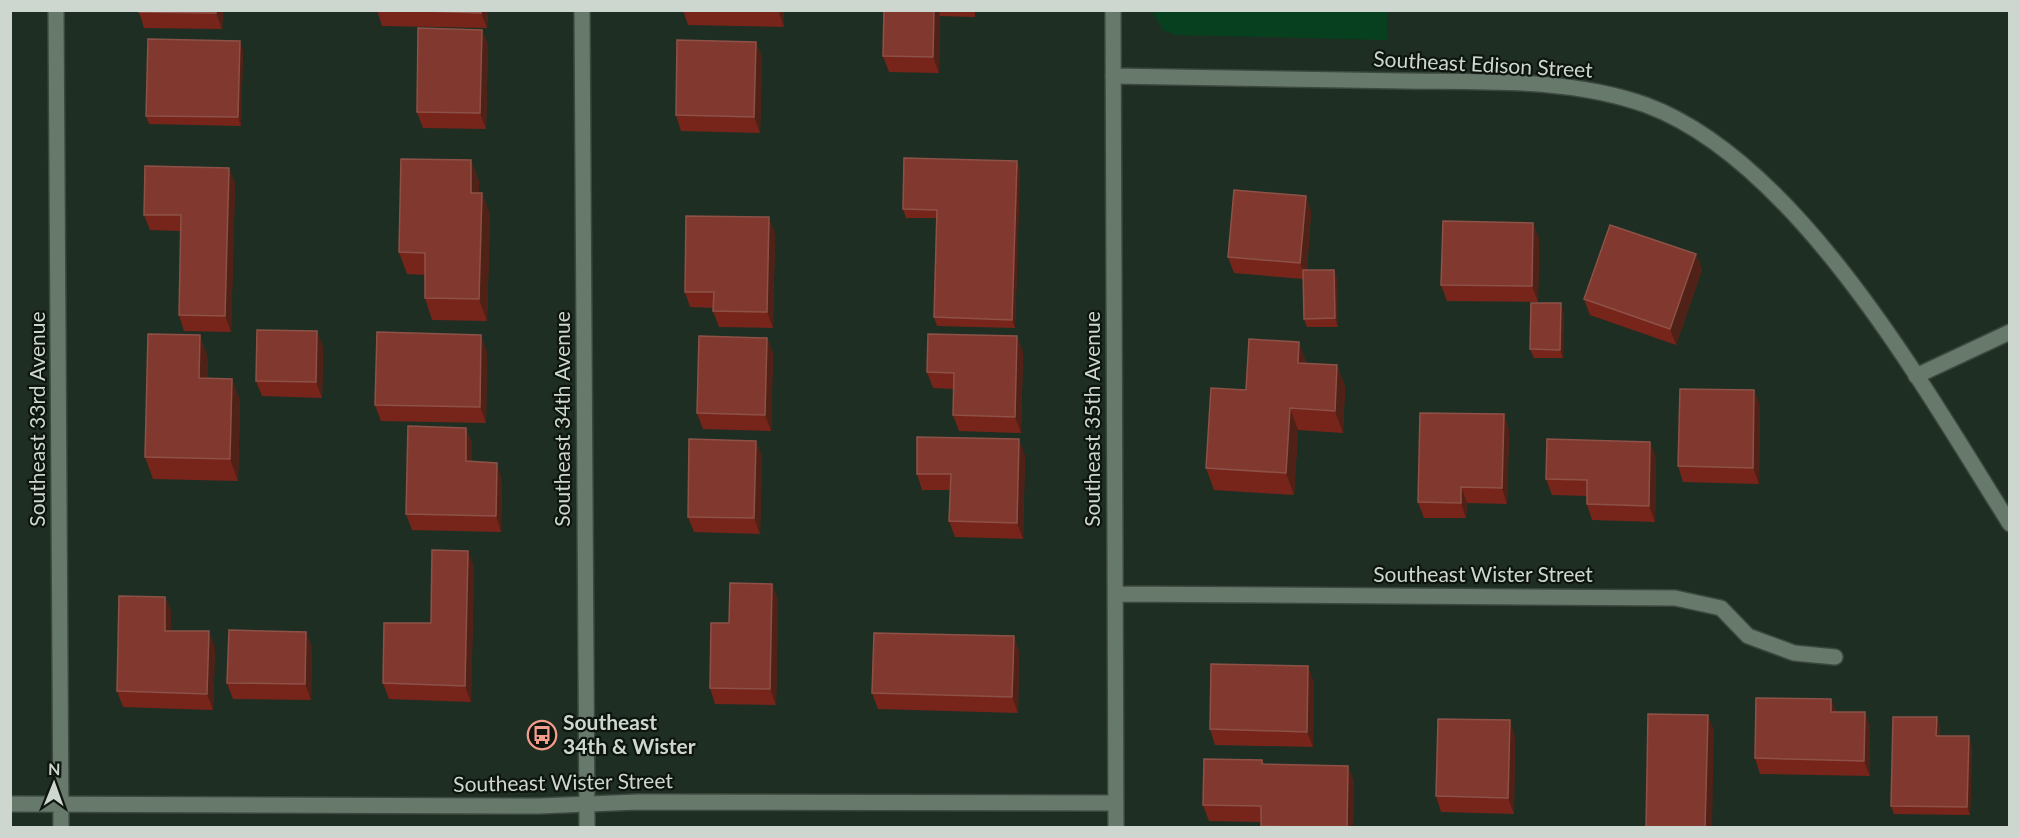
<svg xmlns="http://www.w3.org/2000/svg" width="2020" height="838" font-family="Lato,sans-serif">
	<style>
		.green { fill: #07401e }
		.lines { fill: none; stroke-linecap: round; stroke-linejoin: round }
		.minor-casing { stroke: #3b483f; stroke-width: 18 }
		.tertiary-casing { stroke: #3b483f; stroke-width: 18 }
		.minor { stroke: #67796a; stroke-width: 15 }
		.tertiary { stroke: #67796a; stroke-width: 15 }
		.wall { fill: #77251b }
		.shaded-wall { fill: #502116 }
		.building { fill: #81382e; stroke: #8d5147; stroke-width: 1.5 }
		.labels { text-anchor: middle; stroke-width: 4.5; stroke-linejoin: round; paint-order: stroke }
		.street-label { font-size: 21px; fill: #cdd7cf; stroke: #0e150f }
		.poi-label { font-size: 21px; font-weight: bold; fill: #cdd7cf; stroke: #0e150f; text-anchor: start }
	</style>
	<rect width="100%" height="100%" fill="#1f2e23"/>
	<!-- green -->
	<path class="green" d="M 1152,11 L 1387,11 L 1388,40 L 1175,35 L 1163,30 Z"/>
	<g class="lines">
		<!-- minor casing -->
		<g class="minor-casing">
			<path id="minor" d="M 56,10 L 61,828
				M 1113,10 L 1116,828
				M 1113,76 C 1211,77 1308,79 1405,81 C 1485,82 1570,78 1646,105 C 1798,161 1926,391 2010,524
				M 1916,376 L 2010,332
				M 1115,594 L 1675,598 L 1721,608 L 1748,636 L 1794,653 L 1835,657
				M 10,804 L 539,806 L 638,802 L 1116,803"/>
		</g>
		<!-- tertiary casing -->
		<g class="tertiary-casing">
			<path id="tertiary" d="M 582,10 L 587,828"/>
		</g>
		<!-- minor -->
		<use href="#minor" class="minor"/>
		<!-- tertiary -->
		<use href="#tertiary" class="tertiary"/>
	</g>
	<!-- wall -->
	<path class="wall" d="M 223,10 L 222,29 L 144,28 L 139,12 Z
		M 377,10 L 488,10 L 487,28 L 382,26 Z
		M 683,10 L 784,10 L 784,27 L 688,25 Z
		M 884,10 L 975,10 L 975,17 L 940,16 L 939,73 L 889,72 L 883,56 Z
		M 482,30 L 488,46 L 486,129 L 423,128 L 417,112 Z
		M 756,42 L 762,58 L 760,133 L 681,131 L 676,115 Z
		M 243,49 L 241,126 L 149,124 L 146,116 Z
		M 471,160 L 479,182 L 479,193 L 482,193 L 490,215 L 487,321 L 432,320 L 425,298 L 425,275 L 407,274 L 399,252 Z
		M 229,168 L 235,184 L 231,332 L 184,331 L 179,315 L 181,231 L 150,230 L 144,215 Z
		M 1020,169 L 1015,328 L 937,326 L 934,317 L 936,218 L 906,218 L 903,209 Z
		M 1306,196 L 1311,212 L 1307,270 L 1334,270 L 1337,279 L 1338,327 L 1307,327 L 1304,319 L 1303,279 L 1234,273 L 1228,257 Z
		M 1533,223 L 1539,239 L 1538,302 L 1447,301 L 1441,285 Z
		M 775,233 L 773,328 L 719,327 L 713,311 L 714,308 L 690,307 L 685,292 Z
		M 1696,254 L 1702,270 L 1676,345 L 1590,315 L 1584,299 Z
		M 1564,312 L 1563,358 L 1534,358 L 1530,349 Z
		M 1017,336 L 1023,352 L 1021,433 L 959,431 L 953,415 L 954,389 L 933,388 L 927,372 Z
		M 767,338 L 773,353 L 771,431 L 703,429 L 697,413 Z
		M 323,347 L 322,398 L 262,396 L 256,381 Z
		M 487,351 L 486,423 L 381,421 L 375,405 Z
		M 208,357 L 207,378 L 232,379 L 240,401 L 238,481 L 153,479 L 145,457 Z
		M 1307,364 L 1337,365 L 1345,387 L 1343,433 L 1298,430 L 1294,495 L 1214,490 L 1206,468 L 1246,390 Z
		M 1754,390 L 1760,406 L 1759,484 L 1683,482 L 1678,466 Z
		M 1504,414 L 1509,430 L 1507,504 L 1467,503 L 1466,518 L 1424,518 L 1418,502 Z
		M 466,428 L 472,444 L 472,462 L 502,479 L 501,532 L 412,530 L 406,514 Z
		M 1650,442 L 1656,458 L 1655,522 L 1592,520 L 1587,504 L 1587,496 L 1552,495 L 1546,479 Z
		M 1025,455 L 1023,539 L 955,537 L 949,521 L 950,490 L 922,490 L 917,474 Z
		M 762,456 L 760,534 L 694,532 L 688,517 Z
		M 474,566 L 471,702 L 389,699 L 383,683 L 431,623 Z
		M 772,584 L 778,600 L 776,705 L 715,704 L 710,688 L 729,623 Z
		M 165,597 L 171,612 L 171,631 L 215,647 L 213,710 L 123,707 L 117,691 Z
		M 306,632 L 312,648 L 311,700 L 233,699 L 227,683 Z
		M 1014,636 L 1019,652 L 1018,713 L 878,709 L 872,693 Z
		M 1314,682 L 1313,747 L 1215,745 L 1210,729 Z
		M 1831,699 L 1836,712 L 1865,712 L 1870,728 L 1870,776 L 1760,774 L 1755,758 Z
		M 1940,726 L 1940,736 L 1972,745 L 1970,815 L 1894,814 L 1891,806 Z
		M 1515,736 L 1514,814 L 1441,812 L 1436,796 Z
		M 1262,760 L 1264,764 L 1348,766 L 1354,782 L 1353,828 L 1262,828 L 1261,822 L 1209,821 L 1203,805 Z"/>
	<!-- shaded-wall -->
	<path class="shaded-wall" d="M 216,10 L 223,10 L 222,29 L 216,13 Z
		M 481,10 L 488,10 L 487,28 L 481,13 Z
		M 778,10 L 784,10 L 784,27 Z
		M 934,10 L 938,10 L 940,16 L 939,73 L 933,57 Z
		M 482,30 L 488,46 L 486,129 L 480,113 Z
		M 240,41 L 243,49 L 241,126 L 238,117 Z
		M 756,42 L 762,58 L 760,133 L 754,117 Z
		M 471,160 L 479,182 L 479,215 L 471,193 Z
		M 1017,161 L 1020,169 L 1015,328 L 1012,320 Z
		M 229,168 L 235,184 L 231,332 L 225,316 Z
		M 482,193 L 490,215 L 487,321 L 479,299 Z
		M 1306,196 L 1311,212 L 1306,279 L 1300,263 Z
		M 769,217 L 775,233 L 773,328 L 767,312 Z
		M 1533,223 L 1539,239 L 1538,302 L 1532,286 Z
		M 1696,254 L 1702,270 L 1676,345 L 1670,329 Z
		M 1334,270 L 1337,279 L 1338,327 L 1335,318 Z
		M 1561,303 L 1564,312 L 1563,358 L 1560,350 Z
		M 317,331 L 323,347 L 322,398 L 316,382 Z
		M 200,335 L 208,357 L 207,400 L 199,378 Z
		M 481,335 L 487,351 L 486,423 L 480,407 Z
		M 1017,336 L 1023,352 L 1021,433 L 1015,417 Z
		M 767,338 L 773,353 L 771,431 L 765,415 Z
		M 1299,342 L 1307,364 L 1298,363 Z
		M 1337,365 L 1345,387 L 1343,433 L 1335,411 Z
		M 232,379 L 240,401 L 238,481 L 230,459 Z
		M 1754,390 L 1760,406 L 1759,484 L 1753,468 Z
		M 1290,408 L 1298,430 L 1294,495 L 1286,473 Z
		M 1504,414 L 1509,430 L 1507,504 L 1502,488 Z
		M 466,428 L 472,444 L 472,477 L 466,461 Z
		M 1019,439 L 1025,455 L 1023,539 L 1017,523 Z
		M 756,441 L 762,456 L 760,534 L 754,518 Z
		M 1650,442 L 1656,458 L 1655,522 L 1649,506 Z
		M 497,463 L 502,479 L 501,532 L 496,516 Z
		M 1461,487 L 1467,503 L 1466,518 L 1461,503 Z
		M 468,551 L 474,566 L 471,702 L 465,686 Z
		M 772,584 L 778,600 L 776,705 L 770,689 Z
		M 165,597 L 171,612 L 171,647 L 165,631 Z
		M 209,631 L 215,647 L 213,710 L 207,694 Z
		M 306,632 L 312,648 L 311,700 L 305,684 Z
		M 1014,636 L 1019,652 L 1018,713 L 1012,697 Z
		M 1308,666 L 1314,682 L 1313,747 L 1307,732 Z
		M 1831,699 L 1837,715 L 1831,712 Z
		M 1865,712 L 1870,728 L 1870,776 L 1864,761 Z
		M 1708,715 L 1714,731 L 1712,828 L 1705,828 Z
		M 1937,717 L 1940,726 L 1939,744 L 1936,736 Z
		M 1510,720 L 1515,736 L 1514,814 L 1508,798 Z
		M 1969,736 L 1972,745 L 1970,815 L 1967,807 Z
		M 1348,766 L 1354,782 L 1353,828 L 1347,828 Z"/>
	<!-- building -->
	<path class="building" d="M 139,10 L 216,10 L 216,13 L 139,12 Z
		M 398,10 L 481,10 L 481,13 Z
		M 884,10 L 934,10 L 933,57 L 883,56 Z
		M 418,28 L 482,30 L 480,113 L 417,112 Z
		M 148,39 L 240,41 L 238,117 L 146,116 Z
		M 677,40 L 756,42 L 754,117 L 676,115 Z
		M 904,158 L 1017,161 L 1012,320 L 934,317 L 937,210 L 903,209 Z
		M 401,159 L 471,160 L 471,193 L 482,193 L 479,299 L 425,298 L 425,253 L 399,252 Z
		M 145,166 L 229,168 L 225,316 L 179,315 L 181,215 L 144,215 Z
		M 1234,190 L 1306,196 L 1300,263 L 1228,257 Z
		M 686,216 L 769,217 L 767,312 L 713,311 L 714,292 L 685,292 Z
		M 1443,221 L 1533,223 L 1532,286 L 1441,285 Z
		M 1610,225 L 1696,254 L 1670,329 L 1584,299 Z
		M 1303,270 L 1334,270 L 1335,318 L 1304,319 Z
		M 1531,303 L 1561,303 L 1560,350 L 1530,349 Z
		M 257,330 L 317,331 L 316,382 L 256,381 Z
		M 377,332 L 481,335 L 480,407 L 375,405 Z
		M 148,334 L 200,335 L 199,378 L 232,379 L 230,459 L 145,457 Z
		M 928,334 L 1017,336 L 1015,417 L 953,415 L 954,373 L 927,372 Z
		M 699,336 L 767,338 L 765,415 L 697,413 Z
		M 1249,339 L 1299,342 L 1298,363 L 1337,365 L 1335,411 L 1290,408 L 1286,473 L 1206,468 L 1211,388 L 1246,390 Z
		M 1680,389 L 1754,390 L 1753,468 L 1678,466 Z
		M 1420,413 L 1504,414 L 1502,488 L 1461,487 L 1461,503 L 1418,502 Z
		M 408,426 L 466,428 L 466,461 L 497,463 L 496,516 L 406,514 Z
		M 917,437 L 1019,439 L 1017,523 L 949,521 L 951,474 L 917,474 Z
		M 689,439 L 756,441 L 754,518 L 688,517 Z
		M 1547,439 L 1650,442 L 1649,506 L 1587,504 L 1587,480 L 1546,479 Z
		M 432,550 L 468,551 L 465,686 L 383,683 L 384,623 L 431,623 Z
		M 730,583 L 772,584 L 770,689 L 710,688 L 711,623 L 729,623 Z
		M 119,596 L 165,597 L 165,631 L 209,631 L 207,694 L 117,691 Z
		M 229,630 L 306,632 L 305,684 L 227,683 Z
		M 874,633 L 1014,636 L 1012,697 L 872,693 Z
		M 1211,664 L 1308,666 L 1307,732 L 1210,729 Z
		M 1756,698 L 1831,699 L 1831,712 L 1865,712 L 1864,761 L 1755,758 Z
		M 1648,714 L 1708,715 L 1705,828 L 1646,828 Z
		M 1893,717 L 1937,717 L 1936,736 L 1969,736 L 1967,807 L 1891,806 Z
		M 1438,719 L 1510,720 L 1508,798 L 1436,796 Z
		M 1204,759 L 1262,760 L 1262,764 L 1348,766 L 1347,828 L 1261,826 L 1261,806 L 1203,805 Z"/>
	<!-- icons -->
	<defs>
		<g id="bus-ring" transform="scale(1.5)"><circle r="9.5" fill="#0e150f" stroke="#f59d8d" stroke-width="1.5"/><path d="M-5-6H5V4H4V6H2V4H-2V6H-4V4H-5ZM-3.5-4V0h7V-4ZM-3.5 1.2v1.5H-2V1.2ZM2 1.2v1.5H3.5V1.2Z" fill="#f59d8d"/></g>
	</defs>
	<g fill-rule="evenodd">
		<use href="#bus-ring" x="542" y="735"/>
	</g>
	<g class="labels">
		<!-- street labels -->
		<g class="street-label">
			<text transform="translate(1483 65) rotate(3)" y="7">Southeast Edison Street</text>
			<text transform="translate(38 419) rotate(-90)" y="7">Southeast 33rd Avenue</text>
			<text transform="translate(563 419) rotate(-90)" y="7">Southeast 34th Avenue</text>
			<text transform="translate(1093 419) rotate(-90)" y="7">Southeast 35th Avenue</text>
			<text x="1483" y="582">Southeast Wister Street</text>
			<text transform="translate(563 783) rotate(-1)" y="7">Southeast Wister Street</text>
		</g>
		<!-- poi labels -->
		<g class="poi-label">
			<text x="563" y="730">Southeast<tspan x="563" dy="24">34th &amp; Wister</tspan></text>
		</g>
	</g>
	<!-- border -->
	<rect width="2020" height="838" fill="none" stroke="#cdd7cf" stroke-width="24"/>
	<!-- north arrow -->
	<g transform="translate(54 784) rotate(1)" stroke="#0e150f" stroke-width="4.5" paint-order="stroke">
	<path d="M0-4.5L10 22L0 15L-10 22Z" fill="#cdd7cf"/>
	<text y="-9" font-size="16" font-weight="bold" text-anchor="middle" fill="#cdd7cf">N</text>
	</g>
</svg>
